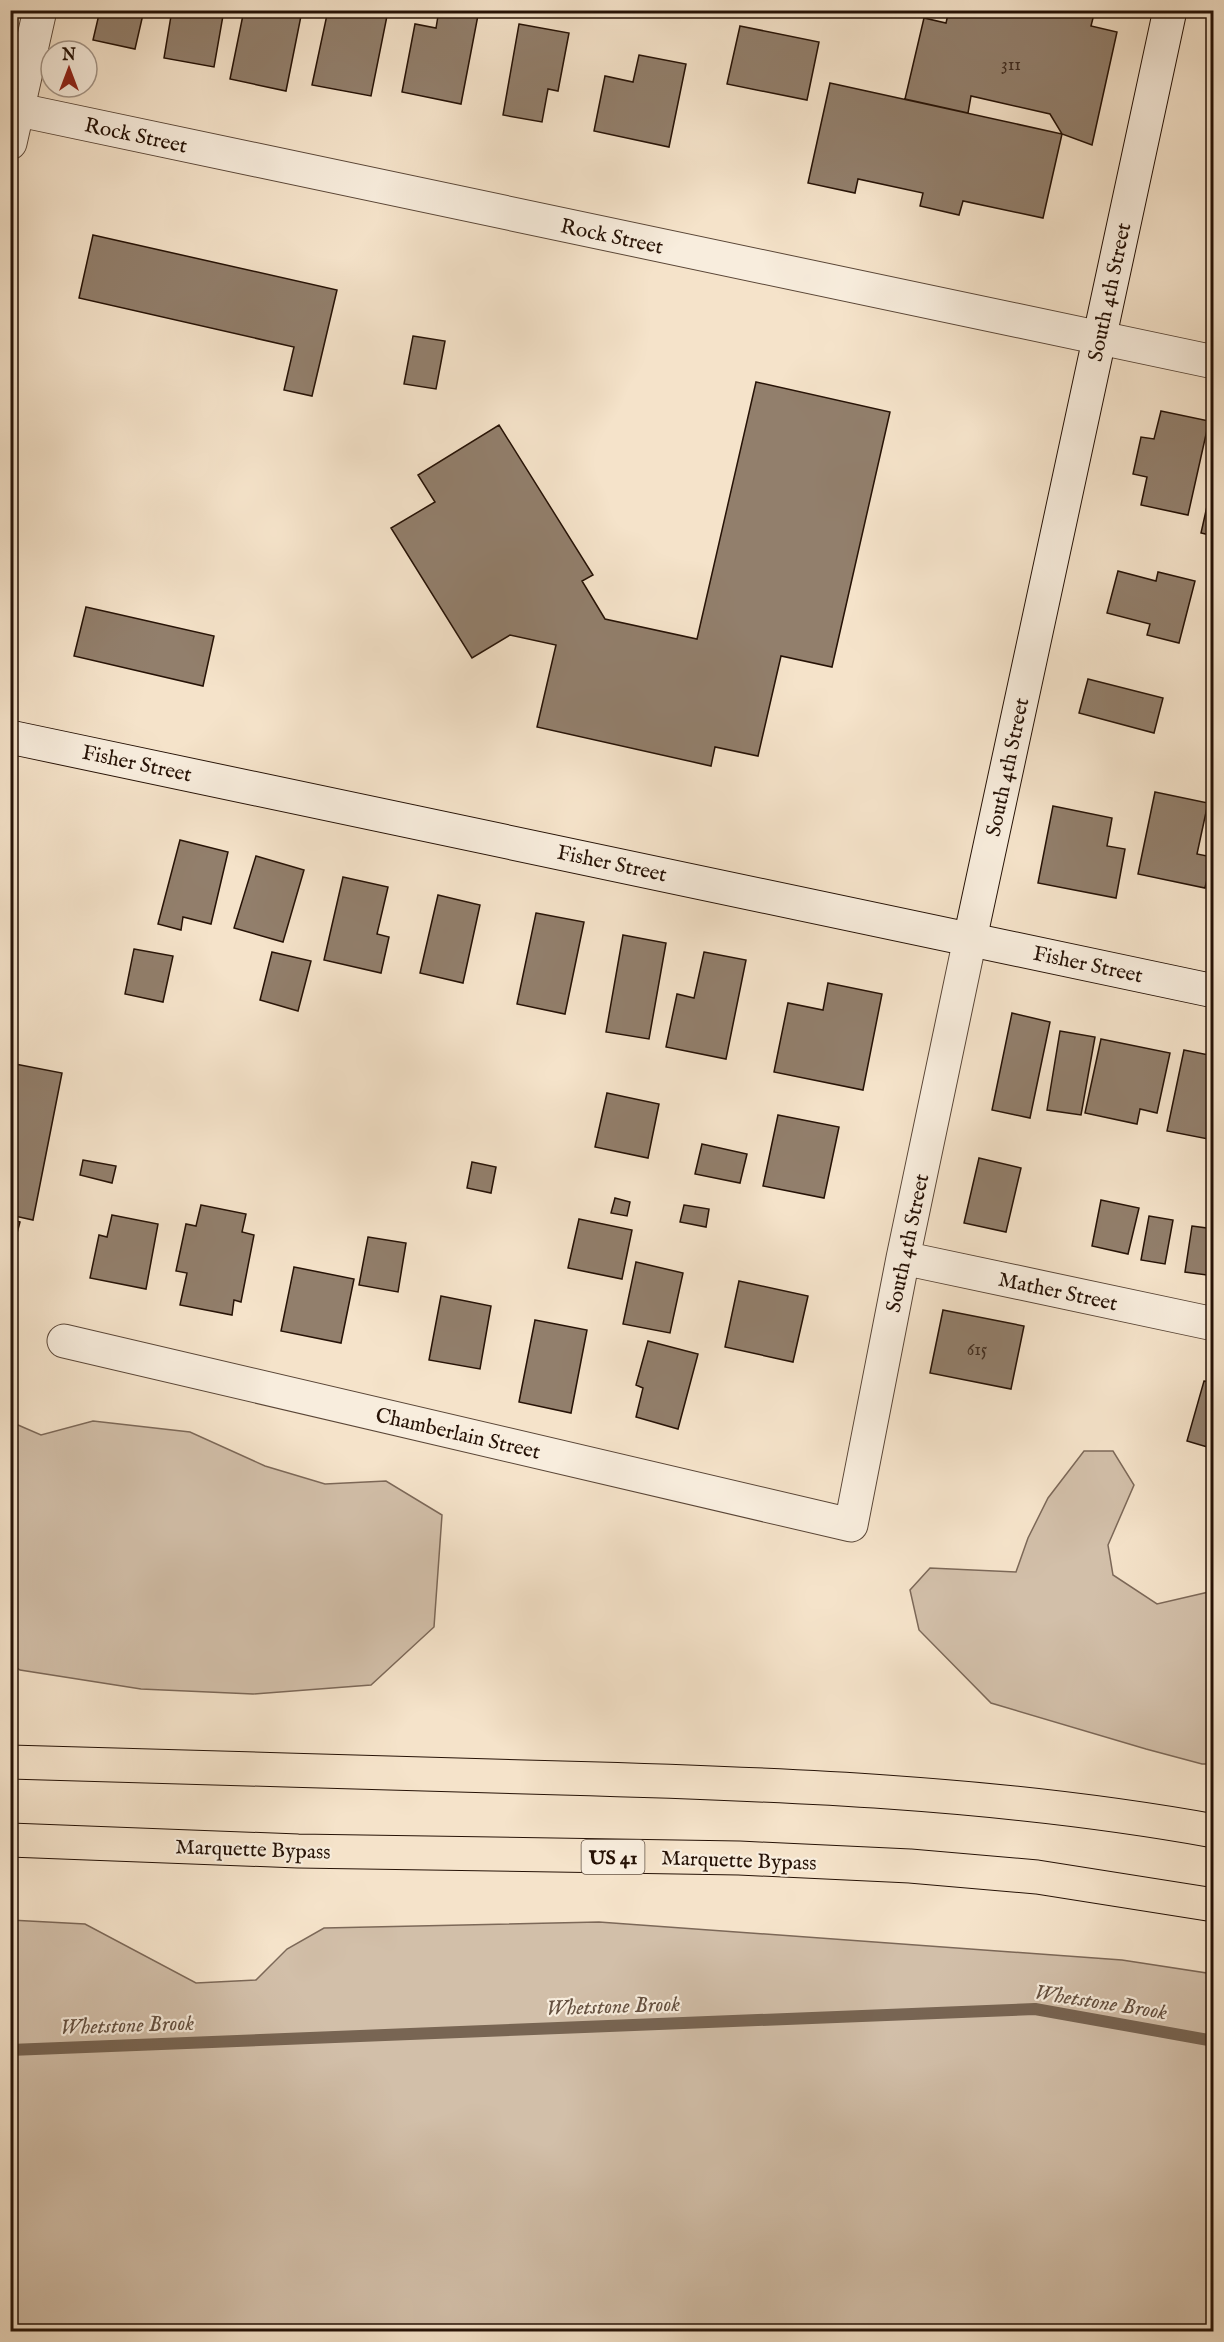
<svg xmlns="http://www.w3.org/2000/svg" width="1224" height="2342" font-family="'IM FELL English',serif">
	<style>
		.green { fill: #d2bfa9; stroke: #7c6858; stroke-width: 1.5 }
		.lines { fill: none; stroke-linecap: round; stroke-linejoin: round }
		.stream { stroke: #786553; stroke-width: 12 }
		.building { fill: #927f6c; stroke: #261206; stroke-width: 1.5 }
		.street-casing { stroke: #5a4637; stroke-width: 35 }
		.secondary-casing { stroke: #261206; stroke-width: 35 }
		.highway-casing { stroke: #261206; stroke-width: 35 }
		.street { stroke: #f8eddd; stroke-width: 33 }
		.secondary { stroke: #f8eddd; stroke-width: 33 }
		.highway { stroke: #f5e3ca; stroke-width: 33 }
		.labels { text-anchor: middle; stroke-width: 4.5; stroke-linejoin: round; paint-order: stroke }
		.number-label { font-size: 18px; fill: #412d20 }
		.shield { fill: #f8eddd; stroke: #655446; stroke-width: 1.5 }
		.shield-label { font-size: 20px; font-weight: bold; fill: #261206 }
		.street-label { font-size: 21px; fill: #261206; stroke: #f8eddd }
		.water-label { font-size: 22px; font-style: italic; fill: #645040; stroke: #f8eddd }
	</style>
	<rect width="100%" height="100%" fill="#f5e3ca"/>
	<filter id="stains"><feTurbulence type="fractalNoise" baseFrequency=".00333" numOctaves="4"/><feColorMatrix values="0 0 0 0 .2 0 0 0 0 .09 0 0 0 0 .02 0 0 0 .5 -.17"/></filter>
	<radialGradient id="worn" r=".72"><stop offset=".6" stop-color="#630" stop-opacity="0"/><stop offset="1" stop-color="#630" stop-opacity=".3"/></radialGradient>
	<!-- green -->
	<path class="green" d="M 93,1421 L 190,1432 L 265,1466 L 325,1484 L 386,1481 L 442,1515 L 434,1627 L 371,1685 L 253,1694 L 141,1689 L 20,1670 L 11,1664 L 11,1422 L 41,1435 Z
		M 1084,1451 L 1113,1451 L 1134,1485 L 1108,1545 L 1113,1575 L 1157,1604 L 1213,1591 L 1213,1764 L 1202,1764 L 1146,1749 L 991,1703 L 919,1630 L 910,1590 L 930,1568 L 1016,1572 L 1028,1538 L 1048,1498 Z
		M 10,1920 L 85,1924 L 196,1983 L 256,1980 L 287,1949 L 324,1928 L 599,1922 L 1122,1960 L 1213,1974 L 1213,2331 L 11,2331 Z"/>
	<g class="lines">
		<!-- stream -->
		<path class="stream" d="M 10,2050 L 1035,2009 L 1214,2041"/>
	</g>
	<!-- building -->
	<path class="building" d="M 100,10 L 144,10 L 135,49 L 93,40 Z
		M 172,10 L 224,10 L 214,67 L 164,58 Z
		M 244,10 L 302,11 L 286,91 L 230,79 Z
		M 328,10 L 362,10 L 387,16 L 371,96 L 312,85 Z
		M 439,10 L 479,10 L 461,104 L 402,92 L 415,24 L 436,28 Z
		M 949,10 L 1095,10 L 1091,26 L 1117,32 L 1092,145 L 1062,134 L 1050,114 L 971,96 L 968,113 L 905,99 L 924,18 L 946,23 Z
		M 519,24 L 569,33 L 558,91 L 548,89 L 542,122 L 503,115 Z
		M 740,26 L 819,42 L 807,100 L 727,84 Z
		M 639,55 L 686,64 L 669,147 L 594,131 L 605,76 L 633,82 Z
		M 830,83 L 1062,134 L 1043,218 L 963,201 L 959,215 L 920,206 L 923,193 L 858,179 L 855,193 L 808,183 Z
		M 93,235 L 337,290 L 312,396 L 284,390 L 294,347 L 79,298 Z
		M 413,336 L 445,341 L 436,389 L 404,384 Z
		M 756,382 L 890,412 L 832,667 L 781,656 L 758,756 L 715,747 L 711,766 L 537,727 L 556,645 L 510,635 L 472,658 L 391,528 L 435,502 L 418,475 L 499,425 L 593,575 L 582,581 L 605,619 L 697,639 Z
		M 1161,411 L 1209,421 L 1188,515 L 1141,505 L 1147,477 L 1133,474 L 1141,437 L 1154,439 Z
		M 1214,475 L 1214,536 L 1201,533 Z
		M 1118,571 L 1156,581 L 1158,572 L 1195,581 L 1179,643 L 1147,635 L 1150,624 L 1107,613 Z
		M 86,607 L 214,636 L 203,686 L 74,656 Z
		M 1088,679 L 1163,698 L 1154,733 L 1079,713 Z
		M 1155,792 L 1208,803 L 1197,854 L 1212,857 L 1205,888 L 1138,874 Z
		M 1053,806 L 1112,818 L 1107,846 L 1125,849 L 1116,898 L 1038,883 Z
		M 180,840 L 228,852 L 211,924 L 183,917 L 181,930 L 158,924 Z
		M 256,856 L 304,870 L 283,942 L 234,928 Z
		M 343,877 L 388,887 L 377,934 L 389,937 L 381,973 L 324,960 Z
		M 438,895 L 480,905 L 463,983 L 420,973 Z
		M 536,913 L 584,922 L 565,1014 L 517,1004 Z
		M 623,935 L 666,943 L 649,1039 L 606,1032 Z
		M 134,949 L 173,956 L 163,1002 L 125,994 Z
		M 272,952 L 311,961 L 298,1011 L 260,1000 Z
		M 704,952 L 746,960 L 726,1059 L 666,1047 L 677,994 L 694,998 Z
		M 828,983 L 882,994 L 863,1090 L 774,1072 L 788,1003 L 823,1010 Z
		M 1012,1013 L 1050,1022 L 1030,1118 L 992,1110 Z
		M 1060,1031 L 1095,1037 L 1081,1115 L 1047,1110 Z
		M 1101,1039 L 1170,1053 L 1157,1113 L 1140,1109 L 1137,1124 L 1085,1113 Z
		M 1184,1050 L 1214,1056 L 1214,1114 L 1208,1139 L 1167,1131 Z
		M 10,1063 L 62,1073 L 33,1220 L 10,1215 Z
		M 607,1093 L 659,1104 L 648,1158 L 595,1147 Z
		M 778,1115 L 839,1127 L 824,1198 L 763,1186 Z
		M 702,1144 L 747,1154 L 740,1183 L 695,1174 Z
		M 979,1158 L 1021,1168 L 1006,1232 L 964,1223 Z
		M 83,1160 L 116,1166 L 112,1183 L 80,1175 Z
		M 472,1162 L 496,1167 L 491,1193 L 467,1188 Z
		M 615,1198 L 630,1202 L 627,1216 L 611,1213 Z
		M 1101,1200 L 1139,1208 L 1128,1254 L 1092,1246 Z
		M 201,1205 L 246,1214 L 242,1232 L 254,1235 L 241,1302 L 234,1300 L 232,1315 L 180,1305 L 187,1273 L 176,1271 L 186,1224 L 196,1226 Z
		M 684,1205 L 709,1209 L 706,1227 L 680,1222 Z
		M 112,1215 L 158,1224 L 146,1289 L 90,1278 L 99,1235 L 107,1237 Z
		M 1149,1216 L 1173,1220 L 1165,1264 L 1141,1260 Z
		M 10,1219 L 20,1222 L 16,1237 L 10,1236 Z
		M 579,1219 L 632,1230 L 622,1279 L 568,1268 Z
		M 1192,1226 L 1214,1229 L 1214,1276 L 1185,1272 Z
		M 368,1237 L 406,1243 L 398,1292 L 359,1285 Z
		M 636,1262 L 683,1273 L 670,1333 L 623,1324 Z
		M 294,1267 L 354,1279 L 341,1343 L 281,1331 Z
		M 739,1281 L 808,1296 L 793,1362 L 725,1347 Z
		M 441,1296 L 491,1306 L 480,1369 L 429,1360 Z
		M 943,1310 L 1024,1326 L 1011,1389 L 930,1373 Z
		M 535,1320 L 587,1330 L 571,1413 L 519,1402 Z
		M 648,1341 L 698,1354 L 678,1429 L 636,1417 L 643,1388 L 636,1385 Z
		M 1204,1381 L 1214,1383 L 1214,1449 L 1187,1441 Z"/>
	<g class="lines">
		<!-- street casing -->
		<g class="street-casing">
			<path id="street" d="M 10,108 L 1214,362
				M 10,143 L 40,10
				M 903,1258 L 1214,1324
				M 64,1341 L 851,1525 L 903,1258 L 970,939"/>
		</g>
		<!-- secondary casing -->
		<g class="secondary-casing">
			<path id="secondary" d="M 10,737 L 1214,991
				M 970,939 L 1170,10"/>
		</g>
		<!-- highway casing -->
		<g class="highway-casing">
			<path id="highway" d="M 10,1762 C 194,1767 378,1773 562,1778 C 780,1784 998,1792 1214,1831
				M 10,1840 L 298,1851 L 739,1858 L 910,1866 L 1037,1877 L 1214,1905"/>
		</g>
		<!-- street -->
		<use href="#street" class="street"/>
		<!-- secondary -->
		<use href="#secondary" class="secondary"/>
		<!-- highway -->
		<use href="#highway" class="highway"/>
	</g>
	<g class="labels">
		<!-- number labels -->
		<g class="number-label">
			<text x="1011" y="70">311</text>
			<text x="977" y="1355">615</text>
		</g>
		<!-- shield labels -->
		<rect class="shield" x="581.5" y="1840" width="63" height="34" rx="4.5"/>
		<g class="shield-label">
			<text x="613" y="1864">US 41</text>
		</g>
		<!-- street labels -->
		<g class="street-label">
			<text transform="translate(136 135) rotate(12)" y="7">Rock Street</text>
			<text transform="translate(612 236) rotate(12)" y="7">Rock Street</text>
			<text transform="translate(1109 292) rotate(-78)" y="7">South 4th Street</text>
			<text transform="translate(137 763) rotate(12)" y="7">Fisher Street</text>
			<text transform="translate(1007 767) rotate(-78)" y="7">South 4th Street</text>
			<text transform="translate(612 863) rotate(12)" y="7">Fisher Street</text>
			<text transform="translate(1088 964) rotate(12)" y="7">Fisher Street</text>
			<text transform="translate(907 1243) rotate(-78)" y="7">South 4th Street</text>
			<text transform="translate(1058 1291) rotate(12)" y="7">Mather Street</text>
			<text transform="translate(458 1433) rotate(13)" y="7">Chamberlain Street</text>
			<text transform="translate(253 1849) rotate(2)" y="7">Marquette Bypass</text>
			<text transform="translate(739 1860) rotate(2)" y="7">Marquette Bypass</text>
		</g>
		<!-- water labels -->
		<g class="water-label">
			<text transform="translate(1101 2001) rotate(9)" y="8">Whetstone Brook</text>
			<text transform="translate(613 2005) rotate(-2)" y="8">Whetstone Brook</text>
			<text transform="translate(127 2024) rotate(-2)" y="8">Whetstone Brook</text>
		</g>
	</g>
	<!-- margin -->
	<rect width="1224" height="2342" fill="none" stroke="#f5e3ca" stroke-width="36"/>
	<rect x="12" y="12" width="1200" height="2318" fill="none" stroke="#261206" stroke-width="3"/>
	<rect x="18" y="18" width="1188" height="2306" fill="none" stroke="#261206" stroke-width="1.5"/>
	<!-- north arrow -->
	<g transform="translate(69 69)"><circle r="28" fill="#f8eddd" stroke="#a49587" stroke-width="1.5"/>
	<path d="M0-4.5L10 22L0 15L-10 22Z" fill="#8f2418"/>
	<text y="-9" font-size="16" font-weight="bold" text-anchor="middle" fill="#261206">N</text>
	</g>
	<rect width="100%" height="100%" filter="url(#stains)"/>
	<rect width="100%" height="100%" fill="url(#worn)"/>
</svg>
